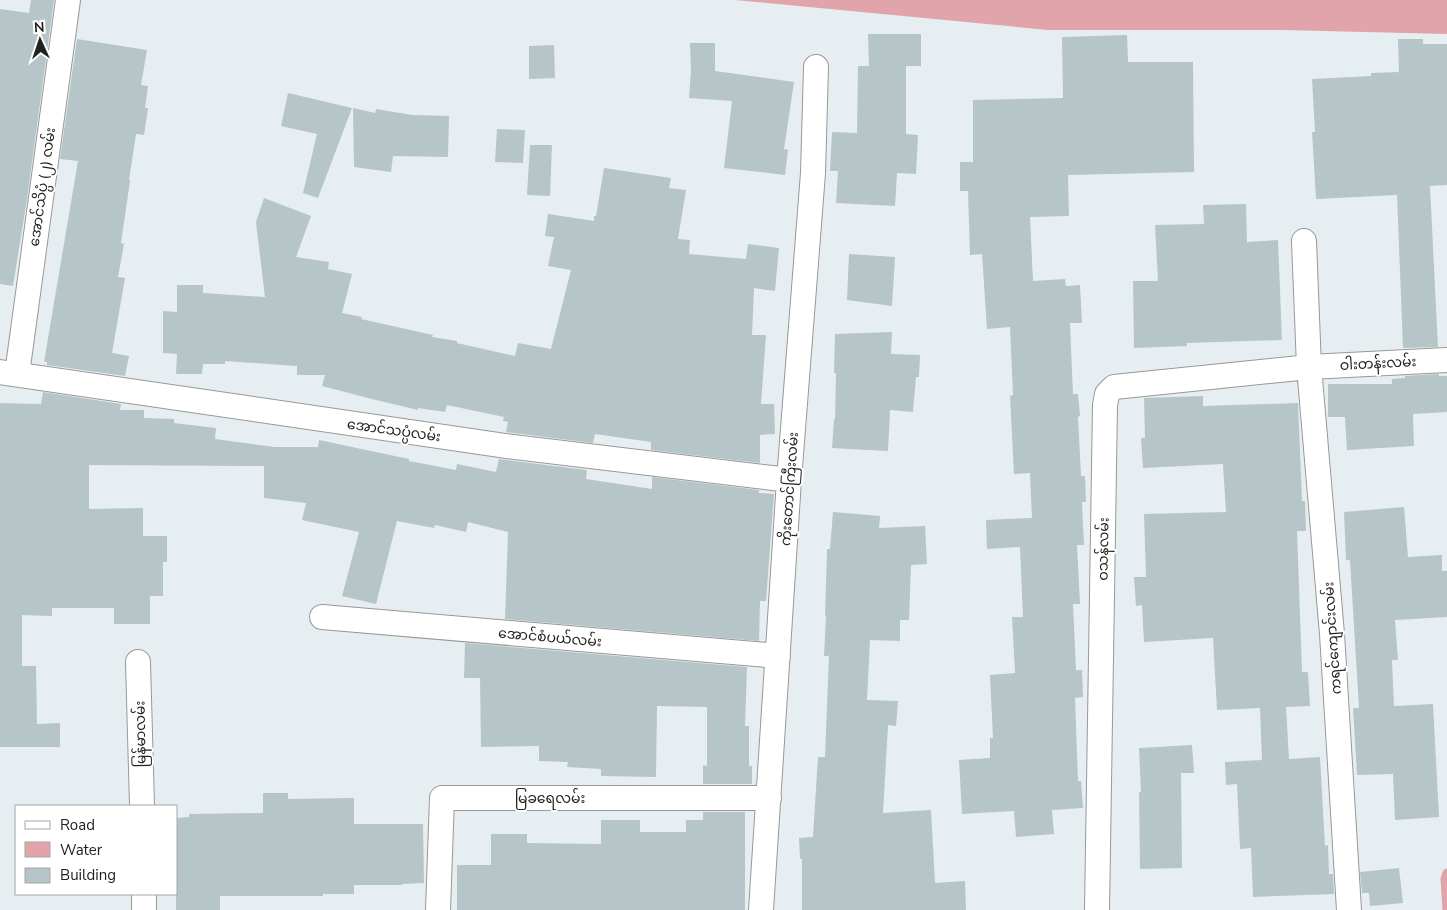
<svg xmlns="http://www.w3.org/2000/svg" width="1447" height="910" font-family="'Nunito Sans','Noto Sans Myanmar',sans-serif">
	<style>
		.water { fill: #e2a4ab }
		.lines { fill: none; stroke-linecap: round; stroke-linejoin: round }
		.stream { stroke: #e2a4ab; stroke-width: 9 }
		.building { fill: #b6c5c7 }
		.minor-casing { stroke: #989898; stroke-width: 26 }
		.minor { stroke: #fff; stroke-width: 24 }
		.labels { text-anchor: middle; stroke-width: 4; stroke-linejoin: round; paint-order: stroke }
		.street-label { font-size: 14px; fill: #212121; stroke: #fff }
	</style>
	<rect width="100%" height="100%" fill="#e7eef2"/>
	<!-- water -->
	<path class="water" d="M 735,0 L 1447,0 L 1447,34 L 1282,30 L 1048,30 Z"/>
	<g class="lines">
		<!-- stream -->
		<path class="stream" d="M 1447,910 L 1445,879 L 1447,873"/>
	</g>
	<!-- building -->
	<path class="building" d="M 31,0 L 54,0 L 27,199 L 13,286 L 0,284 L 0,9 L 29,13 Z
		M 868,34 L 921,34 L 921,66 L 906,66 L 906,134 L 918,135 L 916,174 L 897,173 L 895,206 L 836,203 L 838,171 L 830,171 L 832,132 L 857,133 L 858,66 L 869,66 Z
		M 1127,35 L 1128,62 L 1193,62 L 1194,172 L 1068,175 L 1069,216 L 1030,217 L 1033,281 L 1065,279 L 1066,286 L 1080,285 L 1082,323 L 1070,323 L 1073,394 L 1078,394 L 1080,416 L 1078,417 L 1081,476 L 1085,476 L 1086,502 L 1082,502 L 1084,545 L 1077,545 L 1080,604 L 1073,604 L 1076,670 L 1082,670 L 1083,697 L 1075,698 L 1078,781 L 1081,781 L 1083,808 L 1052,810 L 1054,834 L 1016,837 L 1014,811 L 962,814 L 959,760 L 990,758 L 990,738 L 993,738 L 990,675 L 1015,673 L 1012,617 L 1023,617 L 1020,547 L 987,549 L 986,520 L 1032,518 L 1030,473 L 1014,474 L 1010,396 L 1013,395 L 1010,327 L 987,329 L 982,254 L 970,255 L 968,191 L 960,191 L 960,162 L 973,162 L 973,100 L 1063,98 L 1062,37 Z
		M 77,39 L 147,50 L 141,85 L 148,86 L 145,108 L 148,108 L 144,135 L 136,134 L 129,180 L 130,181 L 121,243 L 124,244 L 118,277 L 125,278 L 112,353 L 129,356 L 125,376 L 47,365 L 47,362 L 44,362 L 78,161 L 60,159 Z
		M 1398,39 L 1423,39 L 1423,44 L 1447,44 L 1447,185 L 1430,186 L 1438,347 L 1403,348 L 1397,195 L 1316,199 L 1312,132 L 1315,132 L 1312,79 L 1371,76 L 1371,73 L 1399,72 Z
		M 690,43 L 715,43 L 715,71 L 794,82 L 784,149 L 788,150 L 785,175 L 724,168 L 732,101 L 689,98 L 691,71 Z
		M 554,45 L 555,78 L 529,79 L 529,46 Z
		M 288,93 L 352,108 L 318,198 L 303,193 L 317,134 L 281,126 Z
		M 353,108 L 375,113 L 376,109 L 412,115 L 449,116 L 448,157 L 393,156 L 391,172 L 354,167 Z
		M 497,129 L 525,130 L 523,163 L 495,162 Z
		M 530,145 L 552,145 L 550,196 L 527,195 Z
		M 604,168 L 671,178 L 669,188 L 686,190 L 678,239 L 690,240 L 689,254 L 746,259 L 748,244 L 779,248 L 775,291 L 754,288 L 752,335 L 766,335 L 761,404 L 774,404 L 775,434 L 760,435 L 760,463 L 651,450 L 651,442 L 595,434 L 593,443 L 506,432 L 508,422 L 503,421 L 504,417 L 447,405 L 445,412 L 418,408 L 418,410 L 372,399 L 322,386 L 325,375 L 297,375 L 297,366 L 225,361 L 225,364 L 203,364 L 202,374 L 176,374 L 177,354 L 163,353 L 163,311 L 177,312 L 177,285 L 203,285 L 203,293 L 265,297 L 256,222 L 264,198 L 311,216 L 296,257 L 329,262 L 328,269 L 352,274 L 342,313 L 362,317 L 361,319 L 433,335 L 432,337 L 457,341 L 457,343 L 515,356 L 518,343 L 551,349 L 571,270 L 548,266 L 554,237 L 545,236 L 548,214 L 594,221 L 594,216 L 596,216 Z
		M 1246,204 L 1247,242 L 1278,240 L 1282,340 L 1187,343 L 1187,346 L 1134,348 L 1133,281 L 1158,281 L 1155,225 L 1204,224 L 1203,205 Z
		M 849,254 L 895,257 L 892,306 L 847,300 Z
		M 892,332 L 891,354 L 920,355 L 919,377 L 916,377 L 913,412 L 890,410 L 888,451 L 832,448 L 834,419 L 835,419 L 836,373 L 834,373 L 835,334 Z
		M 1439,374 L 1439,376 L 1447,376 L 1447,412 L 1413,414 L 1414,446 L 1347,450 L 1345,417 L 1328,417 L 1328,384 L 1392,384 L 1392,379 L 1405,378 L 1405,376 Z
		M 43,392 L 121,404 L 120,410 L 144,410 L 144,418 L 174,419 L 174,423 L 216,428 L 215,439 L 274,447 L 318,447 L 319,440 L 409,459 L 409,461 L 456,470 L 457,464 L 496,472 L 499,459 L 587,470 L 586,479 L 652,489 L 652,477 L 759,490 L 759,493 L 774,494 L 766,601 L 760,601 L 759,641 L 505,619 L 508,532 L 468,522 L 466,532 L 435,525 L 434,528 L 397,521 L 376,604 L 342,596 L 359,532 L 302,520 L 306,503 L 264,498 L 264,466 L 89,465 L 89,509 L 143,508 L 143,536 L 167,536 L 167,562 L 163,562 L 163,596 L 150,596 L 150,624 L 114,624 L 114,608 L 52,608 L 52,616 L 22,615 L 22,666 L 36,666 L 37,724 L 60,723 L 60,747 L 0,747 L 0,403 L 41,404 Z
		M 1203,396 L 1203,406 L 1298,403 L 1302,501 L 1305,501 L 1306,531 L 1297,531 L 1302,672 L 1308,672 L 1310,706 L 1286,707 L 1289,759 L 1320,757 L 1325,846 L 1328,845 L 1329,874 L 1333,874 L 1334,894 L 1253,897 L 1251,848 L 1240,849 L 1237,784 L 1226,785 L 1225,762 L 1262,760 L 1260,708 L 1217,710 L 1213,638 L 1144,642 L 1142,605 L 1136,606 L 1134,577 L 1146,577 L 1144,514 L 1226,512 L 1223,464 L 1143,468 L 1141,438 L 1145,438 L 1144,398 Z
		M 1404,507 L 1408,557 L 1442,555 L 1442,571 L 1447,571 L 1447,617 L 1395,620 L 1398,660 L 1392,660 L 1394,706 L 1433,704 L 1439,817 L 1395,820 L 1393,774 L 1357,775 L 1353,708 L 1359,708 L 1350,560 L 1346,560 L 1344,512 Z
		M 833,512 L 880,516 L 879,528 L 925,526 L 927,564 L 911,565 L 909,620 L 900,620 L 900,641 L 870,640 L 867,700 L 898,701 L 896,726 L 888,725 L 883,813 L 931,810 L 935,883 L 965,881 L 966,910 L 802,910 L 802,859 L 800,859 L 799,838 L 813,837 L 818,757 L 825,757 L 829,656 L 824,656 L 826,616 L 825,616 L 827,549 L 830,549 Z
		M 465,643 L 747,667 L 745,726 L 749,726 L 749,766 L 752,766 L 752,784 L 703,784 L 703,765 L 707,766 L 707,707 L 657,706 L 656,777 L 601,776 L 601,769 L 567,767 L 568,762 L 539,761 L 539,746 L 481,747 L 480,678 L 464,678 Z
		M 1192,745 L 1194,773 L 1181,773 L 1182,868 L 1140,869 L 1139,792 L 1141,792 L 1139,748 Z
		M 263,793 L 288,793 L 288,799 L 354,798 L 354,824 L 423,824 L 424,883 L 402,884 L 402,885 L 354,885 L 354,894 L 323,894 L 323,896 L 220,896 L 220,910 L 176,910 L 176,818 L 189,817 L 189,814 L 263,813 Z
		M 703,812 L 745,812 L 745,910 L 457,910 L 457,865 L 491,865 L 491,834 L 527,834 L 527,843 L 601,844 L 601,820 L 640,820 L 640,832 L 686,832 L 686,820 L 703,820 Z
		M 1399,868 L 1403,903 L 1370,906 L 1369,893 L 1362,893 L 1360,872 Z"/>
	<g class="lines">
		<!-- minor casing -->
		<g class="minor-casing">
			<path id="minor" d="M 1304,241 L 1309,367 L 1332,634 L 1349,910
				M 0,372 L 506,446 L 789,480
				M 17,374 L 68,0
				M 322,617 L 778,656
				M 138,662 L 142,806
				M 144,894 L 144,910
				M 438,910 L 442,798 L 769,798
				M 761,910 L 789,480 L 813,173 L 816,67
				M 1097,910 L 1105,405 L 1107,394 L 1114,387 L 1309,367 L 1447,360"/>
		</g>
		<!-- minor -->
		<use href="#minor" class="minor"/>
	</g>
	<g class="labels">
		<!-- street labels -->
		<g class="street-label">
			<text transform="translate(42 187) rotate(-82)" y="5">အောင်သိပ္ပံ (၂) လမ်း</text>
			<text transform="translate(1378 363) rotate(-3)" y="5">ဝါးတန်းလမ်း</text>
			<text transform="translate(394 430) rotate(8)" y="5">အောင်သပ္ပံလမ်း</text>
			<text transform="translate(789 489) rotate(-86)" y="5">ကိုးတောင်ကြီးလမ်း</text>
			<text transform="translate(1103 549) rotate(-89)" y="5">ဝသန်လမ်း</text>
			<text transform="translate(550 637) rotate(5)" y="5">အောင်စံပယ်လမ်း</text>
			<text transform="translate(1332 638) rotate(-94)" y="5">ကရင်ကျောင်းလမ်း</text>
			<text transform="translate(140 734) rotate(-91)" y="5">မြန်မာလမ်း</text>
			<text x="550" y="803">မြခရေလမ်း</text>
		</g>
	</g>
	<!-- legend -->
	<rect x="15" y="805" width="162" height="90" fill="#ffffff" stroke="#a6a6a6"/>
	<rect x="25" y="821" width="25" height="8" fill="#ffffff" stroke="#a6a6a6"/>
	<text x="60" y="830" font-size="15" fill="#212121">Road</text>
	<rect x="25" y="842" width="25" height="15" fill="#e2a4ab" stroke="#a6a6a6"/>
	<text x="60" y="855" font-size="15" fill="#212121">Water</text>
	<rect x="25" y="868" width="25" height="15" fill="#b6c5c7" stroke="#a6a6a6"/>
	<text x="60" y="880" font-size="15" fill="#212121">Building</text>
	<!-- north arrow -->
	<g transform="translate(40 40) rotate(357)" stroke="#ffffff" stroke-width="4" paint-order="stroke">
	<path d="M0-4L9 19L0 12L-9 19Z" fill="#212121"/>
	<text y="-8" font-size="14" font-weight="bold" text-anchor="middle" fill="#212121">N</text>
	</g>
</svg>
